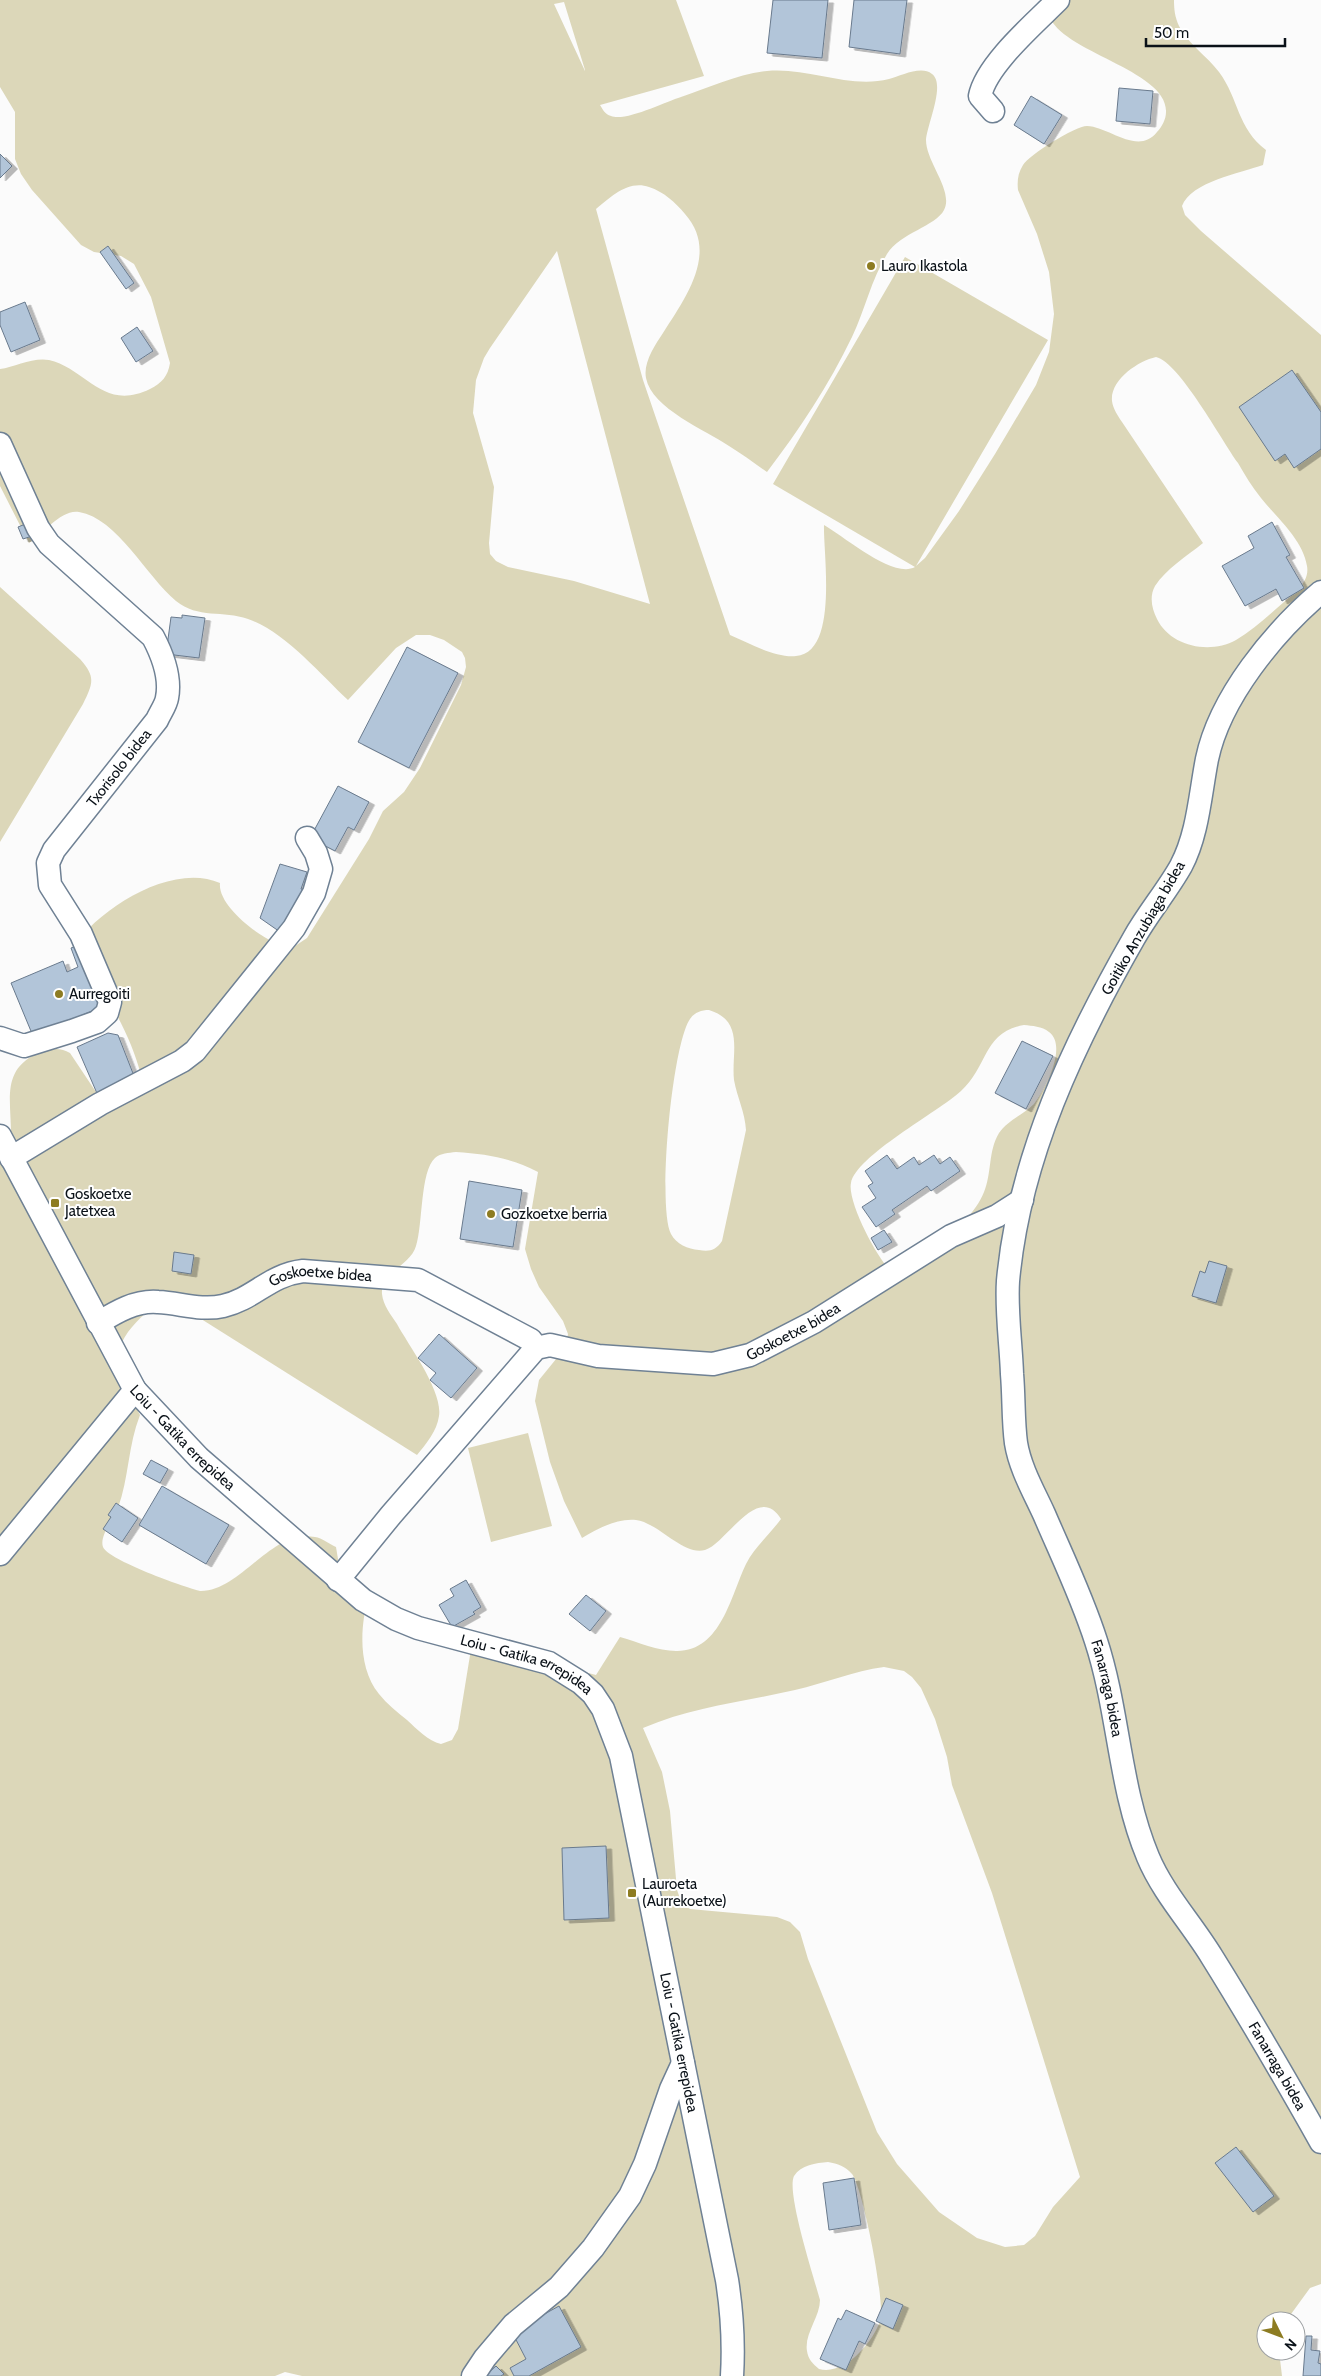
<svg xmlns="http://www.w3.org/2000/svg" width="1321" height="2376" font-family="Cabin,sans-serif">
	<style>
		.green { fill: #dcd7b9; fill-rule: evenodd }
		.building { fill: #b2c5d9; stroke: #697a8d; filter: url(#shadow) }
		.lines { fill: none; stroke-linecap: round; stroke-linejoin: round }
		.minor-casing { stroke: #6f8194; stroke-width: 25 }
		.minor { stroke: #fff; stroke-width: 22 }
		.poi-dot { fill: #8d7c22; stroke: #fff; stroke-width: 2 }
		.labels { text-anchor: middle; stroke-width: 4; stroke-linejoin: round; paint-order: stroke }
		.poi-label { font-size: 15px; fill: #0a1118; stroke: #fff; text-anchor: start }
		.street-label { font-size: 15px; fill: #0a1118; stroke: #fff }
	</style>
	<defs>
		<filter id="shadow"><feDropShadow dx="5.5" dy="3" stdDeviation="0" flood-color="#0004"/></filter>
	</defs>
	<rect width="100%" height="100%" fill="#fbfbfb"/>
	<!-- green -->
	<path class="green" d="M 0,0 L 676,0 L 704,76 L 600,105 C 603,110 605,114 611,116 C 625,122 665,102 681,97 C 708,88 738,74 767,71 C 807,67 849,89 889,79 C 901,76 921,65 932,74 C 946,84 927,125 926,140 C 926,162 954,191 944,210 C 936,226 900,233 887,254 C 871,280 865,310 852,337 C 829,385 799,430 767,472 C 754,463 742,454 729,446 C 706,430 652,409 646,378 C 643,363 655,345 663,333 C 686,297 719,252 685,214 C 675,202 664,192 649,187 C 628,180 611,197 596,209 L 643,380 L 730,635 C 749,643 775,658 796,656 C 839,653 823,553 824,525 C 845,537 893,579 915,567 L 773,484 L 905,257 L 1048,340 L 916,566 L 925,558 L 959,511 L 995,454 L 1036,385 L 1049,352 L 1054,314 L 1049,272 L 1037,234 L 1018,190 C 1017,181 1018,173 1023,165 C 1029,155 1075,126 1087,126 C 1110,127 1138,156 1157,132 C 1162,127 1166,119 1166,112 C 1168,70 1060,52 1049,15 C 1048,11 1050,4 1050,0 L 1174,0 C 1174,10 1175,17 1179,26 C 1188,44 1207,56 1219,72 C 1239,99 1237,128 1266,150 L 1263,165 C 1240,173 1191,182 1182,206 L 1185,215 L 1201,231 L 1321,335 L 1321,2284 L 1310,2288 L 1286,2321 L 1266,2321 L 1266,2351 L 1279,2351 L 1282,2376 L 302,2376 L 285,2372 L 275,2376 L 0,2376 L 0,1156 L 11,1141 C 12,1102 0,1072 36,1054 C 48,1049 59,1046 70,1053 L 100,1098 L 141,1075 C 129,1029 101,985 73,947 C 100,908 172,862 220,883 C 217,908 269,946 292,948 L 307,938 L 369,839 L 383,811 L 404,792 L 420,768 L 461,685 L 466,667 L 465,658 L 462,652 L 444,640 L 430,635 L 416,635 L 396,648 L 348,700 C 320,674 284,631 248,619 C 223,610 198,619 176,601 C 147,577 117,518 79,512 C 61,509 43,534 29,543 L 0,486 L 0,369 C 15,367 33,357 49,360 C 87,369 103,412 150,389 C 162,383 168,376 170,363 L 151,297 L 134,264 L 121,256 L 94,252 L 81,245 L 32,190 L 21,174 L 15,159 L 15,112 L 0,87 ZM 564,2 L 585,70 L 585,71 L 554,4 ZM 557,251 L 650,604 L 574,581 L 508,567 L 496,561 L 490,554 L 489,543 L 494,487 L 473,413 L 476,380 L 484,358 L 490,348 ZM 1156,357 C 1179,362 1222,441 1238,463 C 1245,475 1252,487 1261,498 C 1277,518 1303,540 1307,566 C 1310,582 1294,593 1284,602 C 1269,615 1253,630 1236,640 C 1209,655 1170,646 1157,619 C 1152,609 1149,597 1155,586 C 1166,569 1187,556 1203,543 L 1122,422 C 1118,416 1113,409 1112,401 C 1110,380 1138,361 1156,357 ZM 709,1010 C 745,1021 731,1053 734,1080 C 737,1097 745,1112 746,1130 L 722,1241 C 716,1250 710,1252 699,1250 C 688,1249 676,1244 671,1234 C 657,1207 672,1045 690,1019 C 694,1013 701,1010 709,1010 ZM 1024,1025 C 1032,1026 1042,1026 1049,1032 C 1068,1046 1045,1090 1034,1104 C 1023,1115 1008,1120 999,1133 C 988,1151 992,1173 984,1192 C 980,1202 973,1212 965,1220 C 958,1227 948,1231 940,1237 C 923,1247 906,1258 889,1269 C 876,1256 847,1201 851,1183 C 856,1156 938,1112 961,1091 C 988,1067 983,1032 1024,1025 ZM 456,1152 C 487,1154 511,1158 538,1172 L 525,1249 L 531,1269 L 539,1287 L 563,1321 L 568,1334 L 565,1348 L 539,1380 L 535,1401 L 550,1462 L 564,1501 L 582,1538 C 597,1529 617,1518 636,1520 C 659,1523 683,1556 705,1550 C 726,1544 758,1481 781,1519 C 770,1534 754,1548 746,1564 C 731,1595 721,1652 676,1651 C 658,1651 638,1642 620,1637 L 596,1675 L 472,1643 L 458,1729 L 452,1740 L 441,1744 C 428,1741 417,1729 407,1720 C 397,1712 387,1704 379,1694 C 358,1668 360,1628 368,1598 L 339,1565 L 336,1547 C 329,1544 322,1538 315,1537 C 271,1528 241,1592 200,1591 C 184,1587 108,1560 103,1547 C 99,1536 114,1518 118,1508 C 129,1478 128,1445 140,1415 C 132,1400 115,1364 120,1348 C 124,1333 138,1320 149,1310 L 198,1317 L 417,1455 C 426,1444 437,1431 439,1416 C 443,1391 409,1346 397,1324 C 391,1315 383,1305 382,1294 C 380,1273 411,1265 416,1246 C 423,1225 420,1171 435,1158 C 441,1153 448,1153 456,1152 ZM 884,1667 L 904,1671 L 912,1677 L 921,1688 L 935,1719 L 947,1757 L 952,1785 L 992,1893 L 1080,2177 L 1053,2207 L 1035,2236 L 1024,2245 L 1005,2247 L 977,2238 L 939,2212 L 897,2164 L 877,2132 L 808,1959 L 800,1932 L 790,1922 L 777,1917 L 690,1909 L 682,1904 L 677,1890 L 670,1811 L 662,1772 L 643,1728 C 692,1707 743,1702 795,1690 C 825,1683 854,1671 884,1667 ZM 828,2162 C 838,2164 845,2166 852,2174 C 863,2188 886,2304 880,2321 C 873,2342 845,2376 819,2369 C 813,2364 808,2359 807,2351 C 804,2334 820,2317 820,2300 C 814,2278 786,2192 794,2176 C 801,2165 816,2163 828,2162 Z
		M 0,587 L 80,659 C 96,677 93,683 83,704 L 0,842 Z
		M 528,1433 L 552,1526 L 491,1542 L 468,1448 Z"/>
	<!-- building -->
	<path class="building" d="M 773,0 L 828,0 L 822,58 L 767,53 Z
		M 854,0 L 907,0 L 900,54 L 849,47 Z
		M 1119,88 L 1153,91 L 1150,124 L 1116,121 Z
		M 1031,96 L 1062,115 L 1044,144 L 1014,125 Z
		M 0,154 L 12,166 L 0,178 Z
		M 108,246 L 134,283 L 126,289 L 100,252 Z
		M 25,302 L 40,340 L 11,352 L 0,325 L 0,312 Z
		M 137,327 L 153,351 L 136,362 L 121,338 Z
		M 1292,370 L 1321,412 L 1321,449 L 1294,468 L 1285,454 L 1275,461 L 1239,407 Z
		M 1272,522 L 1290,555 L 1286,557 L 1304,588 L 1282,601 L 1276,589 L 1245,606 L 1222,566 L 1254,548 L 1248,536 Z
		M 28,523 L 32,536 L 23,539 L 18,527 Z
		M 182,615 L 205,618 L 199,658 L 166,654 L 171,617 L 182,618 Z
		M 407,647 L 458,673 L 409,768 L 358,742 Z
		M 338,786 L 369,802 L 354,830 L 348,827 L 335,851 L 310,838 Z
		M 280,864 L 307,872 L 301,889 L 307,891 L 283,934 L 260,918 Z
		M 81,944 L 106,1005 L 33,1036 L 11,983 L 63,961 L 67,972 L 78,967 L 71,948 Z
		M 108,1033 L 118,1035 L 136,1081 L 99,1098 L 77,1047 Z
		M 1022,1041 L 1053,1056 L 1026,1109 L 995,1093 Z
		M 887,1155 L 897,1169 L 914,1157 L 919,1165 L 934,1155 L 940,1164 L 950,1157 L 960,1171 L 931,1191 L 927,1186 L 892,1210 L 895,1214 L 876,1227 L 862,1207 L 876,1198 L 868,1186 L 873,1183 L 865,1171 Z
		M 469,1181 L 522,1190 L 513,1247 L 460,1239 Z
		M 884,1230 L 892,1242 L 878,1250 L 871,1238 Z
		M 174,1252 L 194,1255 L 191,1274 L 172,1271 Z
		M 1209,1261 L 1227,1266 L 1216,1303 L 1192,1296 L 1200,1271 L 1205,1273 Z
		M 439,1334 L 477,1368 L 451,1398 L 430,1380 L 436,1373 L 418,1358 Z
		M 151,1460 L 168,1469 L 160,1483 L 143,1474 Z
		M 162,1486 L 229,1525 L 206,1564 L 139,1525 Z
		M 116,1503 L 138,1518 L 122,1542 L 103,1529 L 111,1517 L 108,1515 Z
		M 466,1580 L 481,1607 L 473,1612 L 475,1614 L 452,1627 L 439,1605 L 454,1596 L 450,1589 Z
		M 586,1595 L 606,1611 L 590,1631 L 569,1614 Z
		M 606,1846 L 609,1918 L 564,1920 L 562,1848 Z
		M 1236,2147 L 1274,2196 L 1253,2212 L 1215,2163 Z
		M 854,2178 L 861,2225 L 829,2230 L 823,2183 Z
		M 886,2298 L 903,2305 L 893,2329 L 876,2321 Z
		M 559,2306 L 581,2347 L 529,2376 L 514,2376 L 510,2368 L 526,2359 L 512,2332 Z
		M 846,2310 L 875,2323 L 865,2344 L 859,2341 L 846,2370 L 820,2359 L 838,2318 L 841,2320 Z
		M 1306,2336 L 1312,2336 L 1311,2350 L 1320,2351 L 1318,2363 L 1321,2364 L 1321,2376 L 1303,2376 Z
		M 496,2366 L 504,2374 L 501,2376 L 485,2376 Z"/>
	<g class="lines">
		<!-- minor casing -->
		<g class="minor-casing">
			<g id="minor">
				<path d="M 993,111 L 980,96 C 986,65 1035,23 1058,0"/>
				<path d="M 0,444 L 38,528 L 49,544 L 153,637 C 162,654 171,678 167,698 C 166,705 160,713 157,720 L 54,850 L 48,863 L 50,885 L 81,934 L 110,1002 L 107,1013 L 97,1022 L 72,1031 L 24,1046 L 0,1038"/>
				<path id="s1" d="M 1321,592 C 1274,632 1220,697 1207,759 C 1200,795 1198,834 1181,866 C 1167,891 1148,913 1134,938 C 1074,1043 1019,1158 1008,1281 C 1006,1311 1011,1344 1012,1374 C 1014,1397 1013,1421 1016,1443 C 1020,1468 1034,1492 1044,1514 C 1062,1556 1082,1597 1096,1641 C 1119,1711 1119,1788 1148,1857 C 1163,1893 1192,1924 1212,1957 C 1250,2018 1286,2080 1321,2142"/>
				<path id="s2" d="M 0,1136 L 135,1390 L 199,1458 L 363,1600 L 396,1619 L 418,1628 L 549,1663 L 581,1683 L 593,1694 L 603,1709 L 621,1756 L 727,2280 C 732,2312 734,2343 732,2376"/>
				<path d="M 11,1158 L 100,1104 L 182,1061 L 195,1051 L 294,928 L 314,893 L 321,869 L 316,853 L 307,838"/>
				<path id="s3" d="M 98,1323 C 116,1312 136,1300 158,1302 C 180,1303 201,1311 223,1306 C 254,1299 269,1275 303,1271 L 418,1280 L 531,1340 L 536,1348"/>
				<path d="M 0,1554 L 135,1390"/>
				<path id="s4" d="M 338,1580 L 391,1515 L 536,1348 L 550,1345 L 598,1356 L 713,1364 L 750,1355 L 814,1322 L 951,1236 L 997,1216 L 1022,1200"/>
				<path d="M 473,2376 L 485,2358 L 513,2325 L 559,2287 L 593,2248 L 630,2196 L 645,2164 L 671,2089 L 683,2063"/>
			</g>
		</g>
		<!-- minor -->
		<use href="#minor" class="minor"/>
	</g>
	<!-- markers -->
	<g class="poi-dot">
		<circle cx="871" cy="266" r="5"/>
		<circle cx="59" cy="994" r="5"/>
		<rect x="50" y="1198" width="10" height="10" rx="2.5"/>
		<circle cx="491" cy="1214" r="5"/>
		<rect x="627" y="1888" width="10" height="10" rx="2.5"/>
	</g>
	<g class="labels">
		<!-- poi labels -->
		<g class="poi-label">
			<text x="881" y="271">Lauro Ikastola</text>
			<text x="69" y="999">Aurregoiti</text>
			<text x="65" y="1199">Goskoetxe<tspan x="65" dy="17">Jatetxea</tspan></text>
			<text x="501" y="1219">Gozkoetxe berria</text>
			<text x="642" y="1889">Lauroeta<tspan x="642" dy="17">(Aurrekoetxe)</tspan></text>
		</g>
		<!-- street labels -->
		<g class="street-label">
			<text transform="translate(119 768) rotate(-52)" y="5">Txorisolo bidea</text>
			<text transform="translate(1143 928) rotate(-60)" y="5">Goitiko Anzubiaga bidea</text>
			<text dy="5" stroke="none"><textPath href="#s3" startOffset="235">Goskoetxe bidea</textPath></text>
			<text dy="5" stroke="none"><textPath href="#s4" startOffset="571">Goskoetxe bidea</textPath></text>
			<text dy="5" stroke="none"><textPath href="#s2" startOffset="355">Loiu - Gatika errepidea</textPath></text>
			<text dy="5" stroke="none"><textPath href="#s2" startOffset="775">Loiu - Gatika errepidea</textPath></text>
			<text dy="5" stroke="none"><textPath href="#s1" startOffset="1195">Fanarraga bidea</textPath></text>
			<text dy="5" stroke="none"><textPath href="#s2" startOffset="1210">Loiu - Gatika errepidea</textPath></text>
			<text dy="5" stroke="none"><textPath href="#s1" startOffset="1615">Fanarraga bidea</textPath></text>
		</g>
	</g>
	<!-- north arrow -->
	<g transform="translate(1281 2336) rotate(132)"><circle r="24" fill="#ffffff" stroke="#9da0a3"/>
	<path d="M0-4L9 19L0 12L-9 19Z" fill="#8d7c22"/>
	<text y="-8" font-size="14" font-weight="bold" text-anchor="middle" fill="#0a1118">N</text>
	</g>
	<!-- scale -->
	<path d="M1146 38v8h139v-8" fill="none" stroke="#0a1118" stroke-width="2.5"/>
	<text x="1154" y="38" font-size="15" fill="#0a1118" stroke="#ffffff" stroke-width="4" paint-order="stroke">50 m</text>
</svg>
